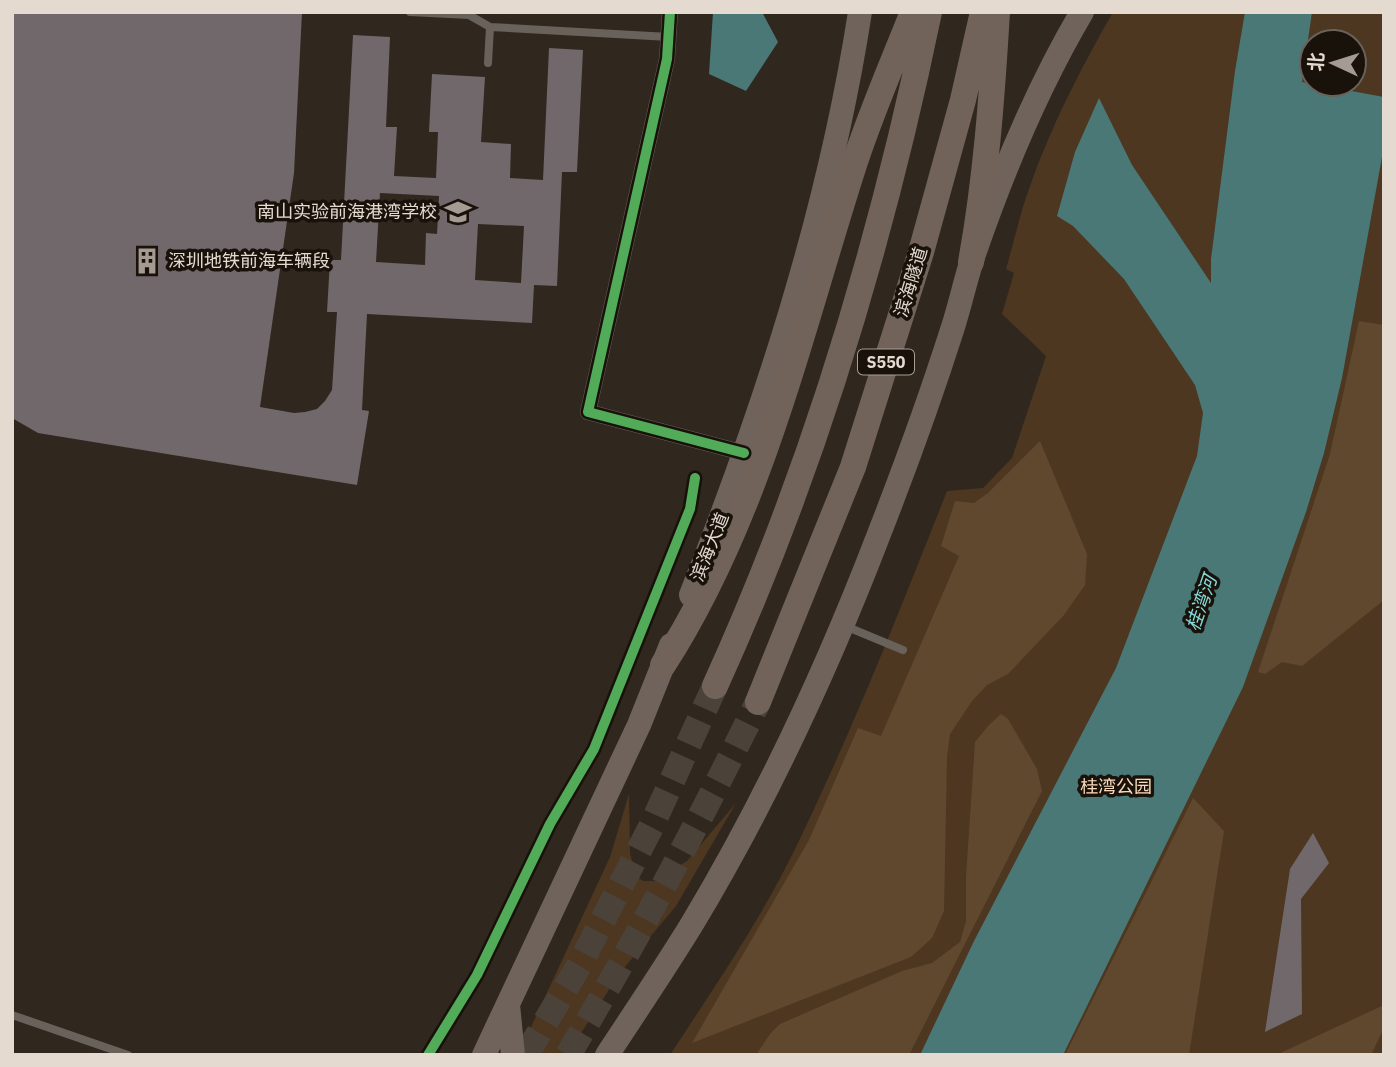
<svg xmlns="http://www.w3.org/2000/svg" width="1396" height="1067" font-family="'IBM Plex Sans','Noto Sans SC',sans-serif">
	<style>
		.green { fill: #4d3720; fill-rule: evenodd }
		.forest { fill: #60482f }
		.water { fill: #497877 }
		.building { fill: #70686b; fill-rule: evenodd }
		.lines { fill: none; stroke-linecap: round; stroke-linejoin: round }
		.trunk-tunnel { stroke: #4b423a; stroke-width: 26; stroke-dasharray: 26 13; stroke-linecap: butt }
		.service { stroke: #69625b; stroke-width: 8 }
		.minor { stroke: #69625b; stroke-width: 16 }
		.primary { stroke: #6f635b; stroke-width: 24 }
		.trunk { stroke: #71635a; stroke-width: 26 }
		.cycleway-casing { stroke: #19120b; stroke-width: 15 }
		.cycleway { stroke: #51ab58; stroke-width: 10 }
		.labels { text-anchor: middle; stroke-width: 7; stroke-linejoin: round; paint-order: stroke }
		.shield { fill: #19120b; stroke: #a79e95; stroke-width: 2 }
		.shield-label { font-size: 16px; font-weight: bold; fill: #e4dad0 }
		.poi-label { font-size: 18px; fill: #e4dad0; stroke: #19120b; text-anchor: end }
		.street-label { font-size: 18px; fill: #e4dad0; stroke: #19120b }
		.park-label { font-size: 18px; fill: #fadbbe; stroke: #19120b }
		.water-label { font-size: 19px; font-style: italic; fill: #83dbdc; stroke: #19120b }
	</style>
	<rect width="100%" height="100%" fill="#30271f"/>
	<!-- green -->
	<path class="green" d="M 1113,12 L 1384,12 L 1383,1055 L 670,1055 C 715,986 762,918 797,845 C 853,729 900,610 947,491 L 983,488 L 1012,458 L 1046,356 L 1002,314 L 1014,273 L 1006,269 C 1014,242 1020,213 1030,186 C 1051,126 1081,68 1113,12 ZM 1312,42 L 1354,42 L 1354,84 L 1312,84 Z
		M 629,794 L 630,853 L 636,876 L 643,881 L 654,881 L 687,861 L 736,803 L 676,906 L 619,974 L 567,1055 L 518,1055 L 610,857 Z"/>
	<!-- forest -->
	<path class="forest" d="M 1359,321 L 1384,325 L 1384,600 L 1302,666 L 1282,662 L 1265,674 L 1258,672 L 1330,454 Z
		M 1040,441 L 1087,554 L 1085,585 L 1064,615 L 1008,674 L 987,685 L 972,701 L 950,734 L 947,757 L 944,911 L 932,938 L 911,957 L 692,1043 L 809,840 L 858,728 L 881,736 L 959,556 L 941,546 L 955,501 L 974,503 L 988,493 Z
		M 1001,714 L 1008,719 L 1037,769 L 1042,791 L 909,1055 L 756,1055 L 770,1034 L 780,1024 L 902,971 L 932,963 L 960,942 L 966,921 L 966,877 L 975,742 L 989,725 Z
		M 1193,798 L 1224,831 L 1189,1055 L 1065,1055 Z
		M 1384,1005 L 1384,1028 L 1371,1055 L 1276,1055 Z"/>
	<!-- water -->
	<path class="water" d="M 713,12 L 762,12 L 778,42 L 746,91 L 709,74 Z
		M 1245,12 L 1312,12 L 1302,82 L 1384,97 L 1384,146 L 1342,378 L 1324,453 L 1306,512 L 1243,687 L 1063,1055 L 920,1055 L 974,941 L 1116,668 L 1197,456 L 1203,413 L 1195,385 L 1124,279 L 1073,226 L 1057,216 L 1075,152 L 1099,98 L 1132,165 L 1211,283 L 1211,259 L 1235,71 Z"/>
	<!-- building -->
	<path class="building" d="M 12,12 L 302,12 L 294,173 L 260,407 L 294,413 L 305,412 L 317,409 L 325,401 L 332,390 L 337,312 L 327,312 L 330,260 L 341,260 L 353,35 L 390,37 L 386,127 L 397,127 L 394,176 L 436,178 L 438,132 L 429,132 L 432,74 L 485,77 L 481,142 L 511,144 L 510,178 L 543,180 L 549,48 L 583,50 L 577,172 L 562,172 L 557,286 L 534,285 L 532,323 L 367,314 L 362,410 L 369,411 L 357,485 L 38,433 L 12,418 ZM 380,193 L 439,196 L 437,234 L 426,233 L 425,265 L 376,262 ZM 478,224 L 524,226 L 521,283 L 475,280 Z
		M 1313,833 L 1329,863 L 1301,899 L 1302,1014 L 1265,1032 L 1290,869 Z"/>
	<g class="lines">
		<!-- trunk-tunnel -->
		<path class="trunk-tunnel" d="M 526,1055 L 581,962 L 651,827 L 715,686
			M 568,1055 C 637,940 699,822 758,702"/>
		<!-- service -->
		<path class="service" d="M 410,12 L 469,15 L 490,27 L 669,37
			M 488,63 L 490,27
			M 845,626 L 903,650
			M 12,1015 L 128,1055"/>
		<!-- minor -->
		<path class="minor" d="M 670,12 L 667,59 L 588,412 L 744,453"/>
		<!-- primary -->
		<path class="primary" d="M 691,595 C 765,408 829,212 860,12
			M 508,1005 L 513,1055
			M 484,1055 L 639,725 L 671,645
			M 607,1055 C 636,1011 665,968 692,924 C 766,801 828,667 879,534 C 906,465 931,396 953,327 C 960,305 965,282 972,260 C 1001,175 1036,90 1082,12"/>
		<!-- trunk -->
		<path class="trunk" d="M 971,262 C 986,179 992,96 997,12
			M 663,665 C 758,518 799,337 852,171 C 869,117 892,65 913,12
			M 715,686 C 813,471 881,244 929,12
			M 758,702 L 853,467 L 921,252 L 963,100 L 983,12"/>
		<!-- cycleway casing -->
		<g class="cycleway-casing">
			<path id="cycleway" d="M 670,12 L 667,59 L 588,412 L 744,453
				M 428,1055 L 477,975 L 550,824 L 594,749 L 690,509 L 695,478"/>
		</g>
		<!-- cycleway -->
		<use href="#cycleway" class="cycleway"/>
	</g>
	<!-- icons -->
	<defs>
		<g id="school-bare" transform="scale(2.1)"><path d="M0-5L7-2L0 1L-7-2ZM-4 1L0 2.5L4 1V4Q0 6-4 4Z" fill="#a59b92" stroke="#19120b" stroke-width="2.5" paint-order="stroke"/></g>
		<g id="building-bare" transform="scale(2.1)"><path d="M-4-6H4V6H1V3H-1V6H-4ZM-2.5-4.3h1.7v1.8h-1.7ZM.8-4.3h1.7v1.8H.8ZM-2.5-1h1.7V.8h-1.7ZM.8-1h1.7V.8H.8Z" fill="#a59b92" stroke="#19120b" stroke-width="2.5" paint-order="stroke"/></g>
	</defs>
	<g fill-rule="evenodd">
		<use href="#school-bare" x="458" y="212"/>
		<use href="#building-bare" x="147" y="261"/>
	</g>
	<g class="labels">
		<!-- shield labels -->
		<rect class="shield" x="858" y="349.5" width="56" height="25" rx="5"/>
		<g class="shield-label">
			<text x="886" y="368">S550</text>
		</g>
		<!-- poi labels -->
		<g class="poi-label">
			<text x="437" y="218">南山实验前海港湾学校</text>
			<text x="168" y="267" text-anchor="start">深圳地铁前海车辆段</text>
		</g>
		<!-- street labels -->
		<g class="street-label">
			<text transform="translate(911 282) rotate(-73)" y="6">滨海隧道</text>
			<text transform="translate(710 547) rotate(-68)" y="6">滨海大道</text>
		</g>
		<!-- park labels -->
		<g class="park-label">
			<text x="1116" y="793">桂湾公园</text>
		</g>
		<!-- water labels -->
		<g class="water-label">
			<text transform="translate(1201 603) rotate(-71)" y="7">桂湾河</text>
		</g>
	</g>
	<!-- border -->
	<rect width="1396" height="1067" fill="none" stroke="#e4dad0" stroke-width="28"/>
	<!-- north arrow -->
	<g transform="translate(1333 63) rotate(274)"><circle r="33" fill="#19120b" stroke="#6a625a" stroke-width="2"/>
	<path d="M0-5L12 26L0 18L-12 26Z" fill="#a59b92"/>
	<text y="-10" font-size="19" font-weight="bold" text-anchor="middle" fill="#e4dad0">北</text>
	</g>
</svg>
